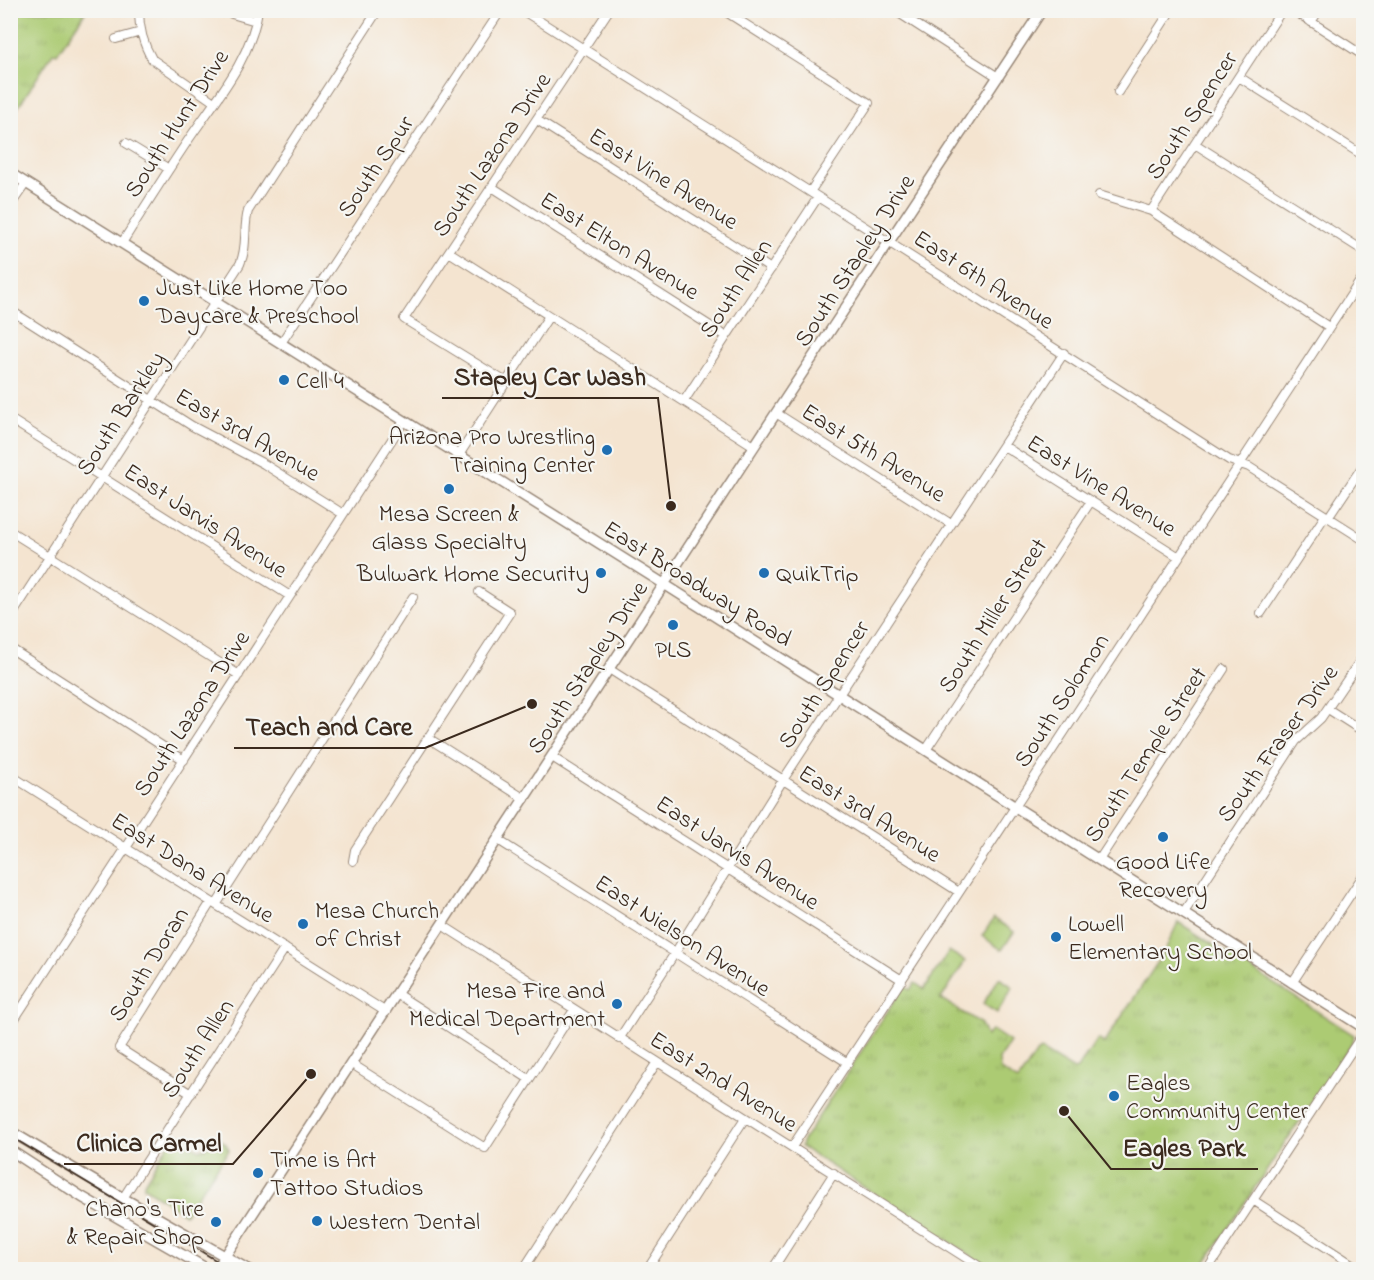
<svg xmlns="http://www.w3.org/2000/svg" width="1374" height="1280" font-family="'Indie Flower',sans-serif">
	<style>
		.green { fill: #accb73; stroke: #747a48; stroke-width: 1.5 }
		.park { fill: url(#park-tufts); stroke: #747a48; stroke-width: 1.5 }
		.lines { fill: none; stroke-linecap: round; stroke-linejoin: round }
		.minor-casing { stroke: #988777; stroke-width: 10 }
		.major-casing { stroke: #988777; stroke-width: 12 }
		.minor { stroke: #fff; stroke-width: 8 }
		.major { stroke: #fff; stroke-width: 9 }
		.tram { stroke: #3b2a1e; stroke-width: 1.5 }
		.poi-dot { fill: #1f6fb2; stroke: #f6f6f2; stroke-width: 2 }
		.labels { text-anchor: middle; stroke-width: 4.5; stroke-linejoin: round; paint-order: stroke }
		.street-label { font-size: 24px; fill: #3b2a1e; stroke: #f6f6f2 }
		.poi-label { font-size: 24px; fill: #3b2a1e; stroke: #f6f6f2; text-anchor: start }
		.leader { fill: none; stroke: #3b2a1e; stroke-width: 2 }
		.callout-dot { fill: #3b2a1e; stroke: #f6f6f2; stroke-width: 2 }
		.callout-label { font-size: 26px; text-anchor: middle; font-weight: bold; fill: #3b2a1e; stroke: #f6f6f2; stroke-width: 4.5; stroke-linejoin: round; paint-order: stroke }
	</style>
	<defs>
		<pattern id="park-tufts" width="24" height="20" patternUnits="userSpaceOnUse" patternTransform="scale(1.5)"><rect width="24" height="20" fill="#accb73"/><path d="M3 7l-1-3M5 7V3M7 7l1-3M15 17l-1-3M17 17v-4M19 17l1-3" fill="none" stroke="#95ae63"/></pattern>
	</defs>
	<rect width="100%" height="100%" fill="#f6f6f2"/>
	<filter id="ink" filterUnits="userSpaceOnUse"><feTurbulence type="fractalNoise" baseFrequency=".0167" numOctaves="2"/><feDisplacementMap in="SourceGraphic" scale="12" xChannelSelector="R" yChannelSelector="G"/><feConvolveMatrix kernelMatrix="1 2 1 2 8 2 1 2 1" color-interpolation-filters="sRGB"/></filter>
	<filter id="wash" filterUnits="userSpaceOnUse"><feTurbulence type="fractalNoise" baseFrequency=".008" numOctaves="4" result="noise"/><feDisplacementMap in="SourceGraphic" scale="24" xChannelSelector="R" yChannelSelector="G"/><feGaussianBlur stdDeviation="1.35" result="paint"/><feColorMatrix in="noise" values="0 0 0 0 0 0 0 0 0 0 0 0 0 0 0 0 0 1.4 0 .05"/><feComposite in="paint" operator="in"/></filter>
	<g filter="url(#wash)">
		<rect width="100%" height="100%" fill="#f4e4d0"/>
		<!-- green -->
		<path class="green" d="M 999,978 L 1013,987 L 997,1013 L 983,1004 Z"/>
		<!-- park -->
		<path class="park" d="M 10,11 L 86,11 L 57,54 L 53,53 L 11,118 Z
			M 994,918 L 1014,932 L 1002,950 L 982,936 Z
			M 1178,922 L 1354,1035 L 1353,1041 L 1201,1269 L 992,1269 L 801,1147 L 802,1142 L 904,986 L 910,990 L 915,983 L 924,989 L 949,951 L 965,961 L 941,999 L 981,1024 L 986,1036 L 992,1030 L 1010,1042 L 999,1059 L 1000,1070 L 1018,1081 L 1037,1052 L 1041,1050 L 1074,1070 L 1077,1069 L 1098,1039 L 1104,1043 L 1164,953 Z
			M 174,1135 L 199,1150 L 209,1146 L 216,1138 C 222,1139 227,1144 229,1150 L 185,1214 L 144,1187 L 144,1183 Z"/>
	</g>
	<g filter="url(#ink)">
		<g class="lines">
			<!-- minor casing -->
			<g class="minor-casing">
				<path id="minor" d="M 139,10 C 139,28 143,44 152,59 L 214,102
					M 522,10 L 818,197 L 1229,460 L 1249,467 L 1364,540
					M 723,10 L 869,103 L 810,192
					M 894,10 L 998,77
					M 1293,10 L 1364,56
					M 232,14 L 256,21
					M 1311,22 L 1319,10
					M 116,39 L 141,32
					M 1239,77 L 1364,156
					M 1118,92 L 1171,10
					M 537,120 L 771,269
					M 126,143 L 169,169
					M 1195,144 L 1364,251
					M 492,187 L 726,336
					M 1099,195 L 1151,211 L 1329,327
					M 10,206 L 26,183
					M 1151,211 L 1282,10
					M 122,243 C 144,208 166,173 189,139 C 216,99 251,60 258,10
					M 449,252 L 754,446
					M 10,310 L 192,426 L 264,464 L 343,514
					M 281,343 L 501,10
					M 506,382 L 404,319 L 609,10
					M 684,401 L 818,197
					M 776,413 L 951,524
					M 10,419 L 290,596
					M 1004,446 L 1179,557
					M 459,455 L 549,316
					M 1328,518 L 1364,464
					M 10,531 L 239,675
					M 1261,613 L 1325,516
					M 10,618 L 240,264 C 248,246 243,229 248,211 L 378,10
					M 10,648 L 184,760
					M 609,669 L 959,892
					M 1328,709 L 1364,732
					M 428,738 L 525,799
					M 926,750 L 1091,501
					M 552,757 L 902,980
					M 10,775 L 386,1012
					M 498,840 L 848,1063
					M 1099,860 L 1224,669
					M 353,861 L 355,850 L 510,612 L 479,592
					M 216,905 L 413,597
					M 1183,914 L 1296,741 L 1321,718 L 1364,655
					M 442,925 L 985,1270
					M 1292,983 L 1364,874
					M 397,994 L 529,1079
					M 10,1026 L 404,421
					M 619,1039 L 675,953 L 783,780 L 1064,353
					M 352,1064 L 485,1148 L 574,1010
					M 191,1094 L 119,1048 L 211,902
					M 792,1147 L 1364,275
					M 123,1198 L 285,948
					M 1253,1200 L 1361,1270
					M 523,1270 L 657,1062
					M 647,1270 L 745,1118
					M 772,1270 L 834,1173
					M 1207,1270 L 1364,1032"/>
			</g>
			<!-- major casing -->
			<g class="major-casing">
				<path id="major" d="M 10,173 L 664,584 L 1364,1028
					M 10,1131 L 123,1198 L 249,1270
					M 10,1150 L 82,1197 L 209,1270
					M 216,1270 L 776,413 L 1042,10"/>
			</g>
			<!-- minor -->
			<use href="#minor" class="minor"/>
			<!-- major -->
			<use href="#major" class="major"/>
			<!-- tram -->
			<path class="tram" d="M 10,1136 L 232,1270"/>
		</g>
	</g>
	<!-- markers -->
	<g class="poi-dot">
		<circle cx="144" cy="301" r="6"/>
		<circle cx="284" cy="380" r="6"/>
		<circle cx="607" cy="450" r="6"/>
		<circle cx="449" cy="489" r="6"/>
		<circle cx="601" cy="573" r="6"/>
		<circle cx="764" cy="573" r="6"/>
		<circle cx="673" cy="625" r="6"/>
		<circle cx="1163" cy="837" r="6"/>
		<circle cx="303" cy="924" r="6"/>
		<circle cx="1056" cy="937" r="6"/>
		<circle cx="617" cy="1004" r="6"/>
		<circle cx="1114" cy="1096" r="6"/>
		<circle cx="258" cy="1173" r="6"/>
		<circle cx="317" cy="1221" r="6"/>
		<circle cx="216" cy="1222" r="6"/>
	</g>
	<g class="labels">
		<!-- street labels -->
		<g class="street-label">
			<text transform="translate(1191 115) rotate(-57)" y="8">South Spencer</text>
			<text transform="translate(176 123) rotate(-57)" y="8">South Hunt Drive</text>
			<text transform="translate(491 154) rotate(-56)" y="8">South Lazona Drive</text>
			<text transform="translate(375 166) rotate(-56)" y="8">South Spur</text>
			<text transform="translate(664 178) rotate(32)" y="8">East Vine Avenue</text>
			<text transform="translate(620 245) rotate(32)" y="8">East Elton Avenue</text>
			<text transform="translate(854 260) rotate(-57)" y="8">South Stapley Drive</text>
			<text transform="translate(984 279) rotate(33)" y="8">East 6th Avenue</text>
			<text transform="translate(735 288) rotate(-57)" y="8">South Allen</text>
			<text transform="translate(120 413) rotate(-57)" y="8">South Barkley</text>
			<text transform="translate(248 434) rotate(30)" y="8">East 3rd Avenue</text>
			<text transform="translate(874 452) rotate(32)" y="8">East 5th Avenue</text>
			<text transform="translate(1102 485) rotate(32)" y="8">East Vine Avenue</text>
			<text transform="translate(206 520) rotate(33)" y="8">East Jarvis Avenue</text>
			<text transform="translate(698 583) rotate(32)" y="8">East Broadway Road</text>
			<text transform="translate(992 615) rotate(-57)" y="8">South Miller Street</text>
			<text transform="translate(587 667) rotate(-57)" y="8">South Stapley Drive</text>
			<text transform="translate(823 684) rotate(-57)" y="8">South Spencer</text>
			<text transform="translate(1061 700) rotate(-57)" y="8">South Solomon</text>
			<text transform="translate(191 713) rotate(-57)" y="8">South Lazona Drive</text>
			<text transform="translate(1277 743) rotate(-54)" y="8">South Fraser Drive</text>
			<text transform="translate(1145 754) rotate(-57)" y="8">South Temple Street</text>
			<text transform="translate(870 813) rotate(32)" y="8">East 3rd Avenue</text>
			<text transform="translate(738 852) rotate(33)" y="8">East Jarvis Avenue</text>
			<text transform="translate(193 867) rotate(32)" y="8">East Dana Avenue</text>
			<text transform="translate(683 935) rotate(33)" y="8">East Nielson Avenue</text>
			<text transform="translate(148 964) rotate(-58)" y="8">South Doran</text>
			<text transform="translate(197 1048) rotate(-57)" y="8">South Allen</text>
			<text transform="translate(724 1081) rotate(32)" y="8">East 2nd Avenue</text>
		</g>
		<!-- poi labels -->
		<g class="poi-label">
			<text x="156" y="295">Just Like Home Too<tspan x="156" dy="28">Daycare &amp; Preschool</tspan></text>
			<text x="296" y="388">Cell 4</text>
			<text x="595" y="444" text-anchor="end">Arizona Pro Wrestling<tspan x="595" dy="28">Training Center</tspan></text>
			<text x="449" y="521" text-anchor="middle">Mesa Screen &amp;<tspan x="449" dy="28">Glass Specialty</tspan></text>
			<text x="589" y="581" text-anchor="end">Bulwark Home Security</text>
			<text x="776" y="581">QuikTrip</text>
			<text x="673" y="657" text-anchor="middle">PLS</text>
			<text x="1163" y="869" text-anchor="middle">Good Life<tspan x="1163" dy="28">Recovery</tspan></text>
			<text x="315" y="918">Mesa Church<tspan x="315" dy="28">of Christ</tspan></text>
			<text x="1068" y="931">Lowell<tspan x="1068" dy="28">Elementary School</tspan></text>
			<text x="605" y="998" text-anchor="end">Mesa Fire and<tspan x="605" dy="28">Medical Department</tspan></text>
			<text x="1126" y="1090">Eagles<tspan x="1126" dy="28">Community Center</tspan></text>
			<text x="270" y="1167">Time is Art<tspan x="270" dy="28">Tattoo Studios</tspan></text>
			<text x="204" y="1216" text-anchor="end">Chano's Tire<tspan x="204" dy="28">&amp; Repair Shop</tspan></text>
			<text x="329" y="1229">Western Dental</text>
		</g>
	</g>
	<!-- callouts -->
	<path class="leader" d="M671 506L658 398H442M532 704L425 748H234M311 1074L233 1164H64M1064 1111L1111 1169H1258"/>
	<g class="callout-dot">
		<circle cx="671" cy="506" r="6"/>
		<circle cx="532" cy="704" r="6"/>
		<circle cx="311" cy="1074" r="6"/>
		<circle cx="1064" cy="1111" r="6"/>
	</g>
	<g class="callout-label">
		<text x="550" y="385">Stapley Car Wash</text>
		<text x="329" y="735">Teach and Care</text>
		<text x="149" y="1151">Clinica Carmel</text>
		<text x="1184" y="1156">Eagles Park</text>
	</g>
	<!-- margin -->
	<rect width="1374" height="1280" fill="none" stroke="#f6f6f2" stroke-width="36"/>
</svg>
